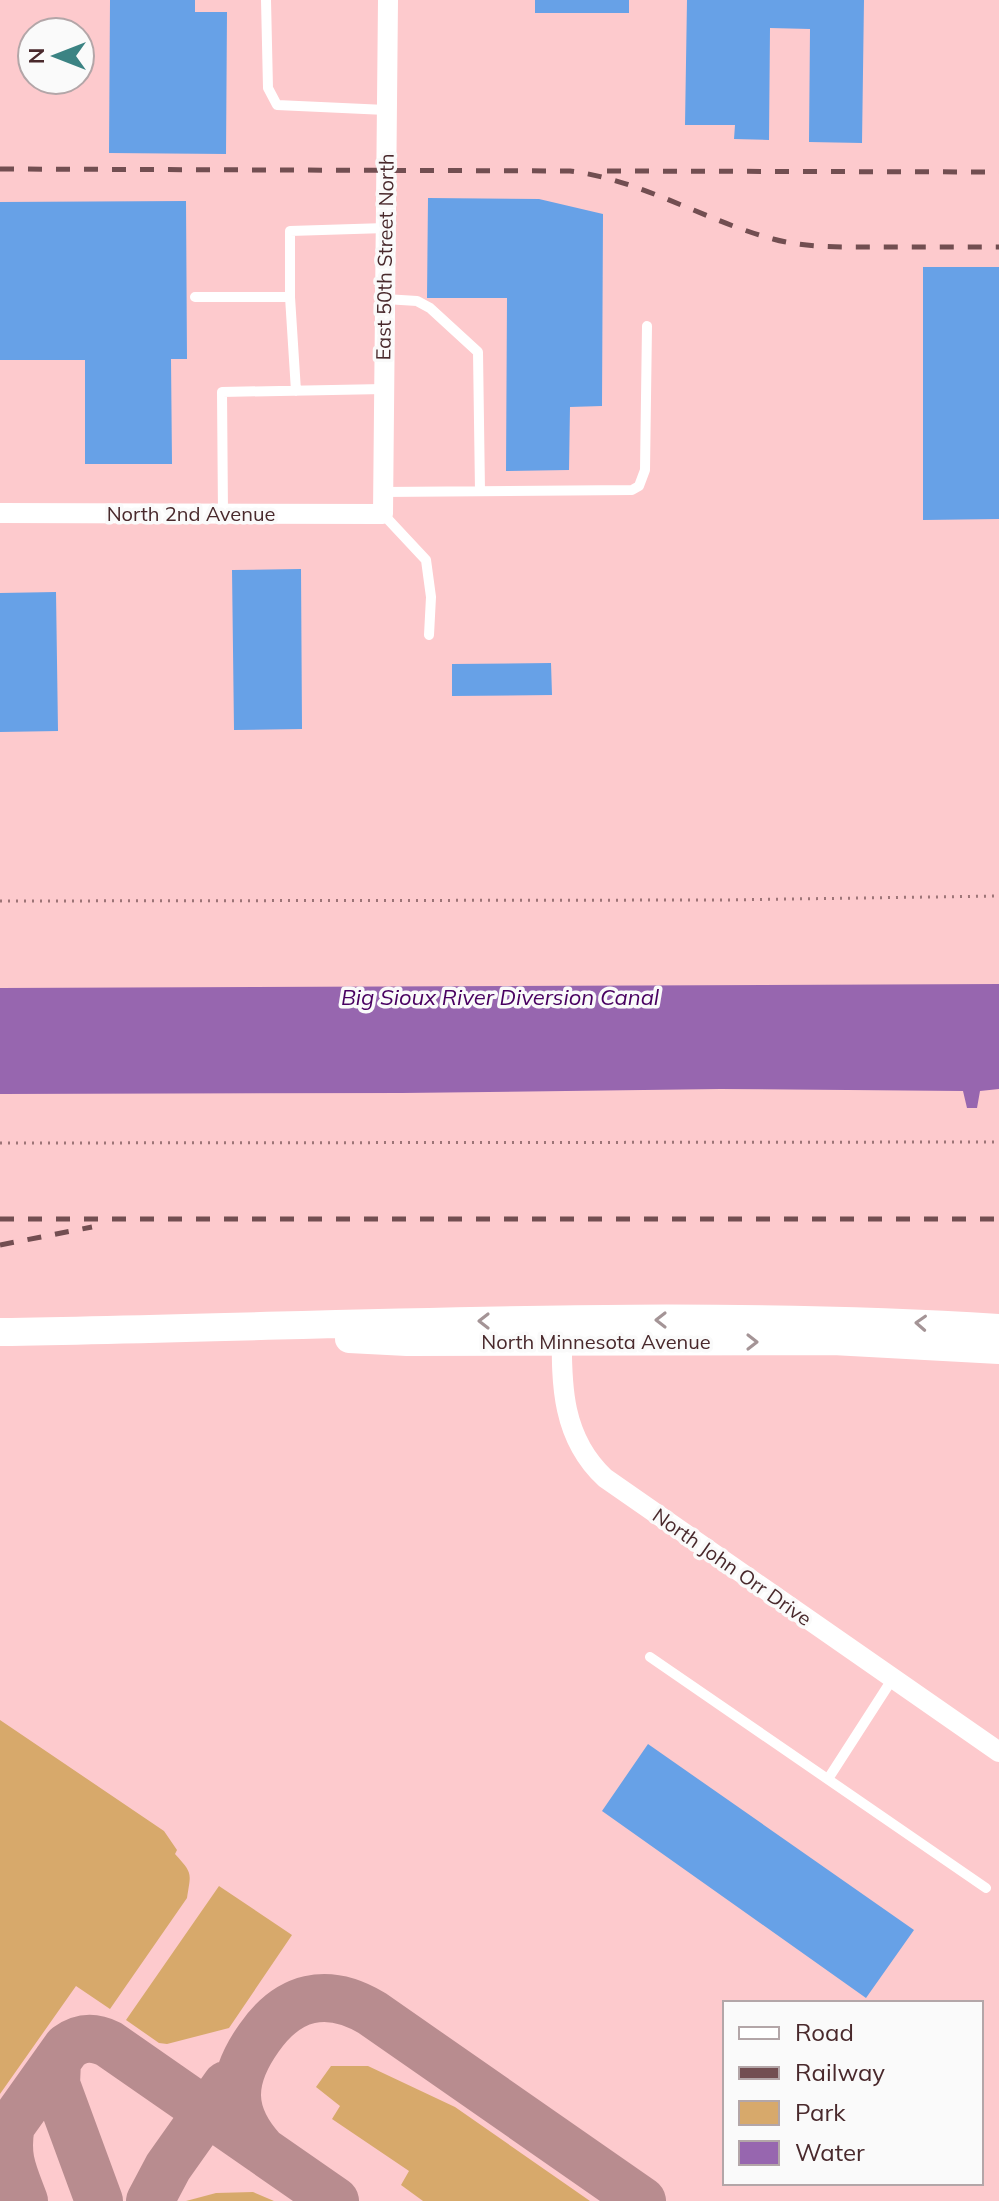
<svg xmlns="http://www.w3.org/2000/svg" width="999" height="2201" font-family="Mulish,sans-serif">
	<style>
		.green { fill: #d7a96b }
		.water { fill: #9766af }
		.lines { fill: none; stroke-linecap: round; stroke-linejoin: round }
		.taxiway { stroke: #b88c8f; stroke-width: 48 }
		.building { fill: #67a1e7 }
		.path { stroke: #9d7477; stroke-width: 3; stroke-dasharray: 2 6; stroke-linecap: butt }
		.service { stroke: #fff; stroke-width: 10 }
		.minor { stroke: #fff; stroke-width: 20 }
		.secondary { stroke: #fff; stroke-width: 28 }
		.rail { stroke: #724e51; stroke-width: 5; stroke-dasharray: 14 14; stroke-linecap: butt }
		.oneway { stroke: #a49496 }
		.labels { text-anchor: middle; stroke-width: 7; stroke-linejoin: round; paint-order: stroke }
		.street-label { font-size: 20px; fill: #49292c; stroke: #fafafa }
		.water-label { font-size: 22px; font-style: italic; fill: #480060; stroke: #fafafa }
	</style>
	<rect width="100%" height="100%" fill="#fdcacd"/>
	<!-- green -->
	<path class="green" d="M 0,1720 L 164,1831 L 177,1850 L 175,1854 C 193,1874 191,1872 187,1898 L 110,2009 L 76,1986 L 0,2094 Z
		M 219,1886 L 292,1935 L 229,2028 L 167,2044 L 159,2043 L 126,2020 Z
		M 331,2066 L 368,2066 L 455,2107 L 590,2201 L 423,2201 L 401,2185 L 409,2171 L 332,2119 L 340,2106 L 316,2087 Z
		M 253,2192 L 274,2201 L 186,2201 L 216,2193 Z"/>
	<!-- water -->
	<path class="water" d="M 999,984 L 999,1089 L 980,1091 L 977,1108 L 967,1108 L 963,1091 L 720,1089 L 402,1093 L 0,1094 L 0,988 Z"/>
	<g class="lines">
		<!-- taxiway -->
		<path class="taxiway" d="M 57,2061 L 56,2084 L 99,2201
			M 11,2125 C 5,2157 13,2172 24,2201
			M 0,2141 L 67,2047 C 81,2037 93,2036 109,2044 L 335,2201
			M 263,2151 C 228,2113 230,2079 259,2038 C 288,1996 327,1986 372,2013 L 642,2201
			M 150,2201 L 168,2167 L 226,2085"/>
	</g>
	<!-- building -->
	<path class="building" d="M 110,0 L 195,0 L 195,12 L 227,12 L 226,154 L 109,153 Z
		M 535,0 L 629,0 L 629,13 L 535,13 Z
		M 687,0 L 864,0 L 862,143 L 809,142 L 810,29 L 770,28 L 769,140 L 734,139 L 735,125 L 685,125 Z
		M 428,198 L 539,199 L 603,214 L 602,406 L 570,407 L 569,470 L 506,471 L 507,298 L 427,298 Z
		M 186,201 L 187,359 L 171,359 L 172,464 L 85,464 L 85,360 L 0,360 L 0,202 Z
		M 923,267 L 999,267 L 999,519 L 923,520 Z
		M 301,569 L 302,729 L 234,730 L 232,570 Z
		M 56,592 L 58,731 L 0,732 L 0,593 Z
		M 551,663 L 552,695 L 452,696 L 452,664 Z
		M 648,1744 L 914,1930 L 866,1998 L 602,1811 Z"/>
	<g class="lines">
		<!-- path -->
		<path class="path" d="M 0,901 L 722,900 L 999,896
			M 0,1143 L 999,1142"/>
		<!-- service -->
		<path class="service" d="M 266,0 L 268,88 L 277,105 L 386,110
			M 195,297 L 290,297 L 296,391
			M 290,297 L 290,231 L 386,228
			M 385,299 L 417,301 L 430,308 L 478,352 L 480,491
			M 383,492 L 632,490 L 639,486 L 645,470 L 647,326
			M 223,514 L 222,392 L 384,389
			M 383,514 L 426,560 L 431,597 L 429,635
			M 650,1657 L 986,1888
			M 828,1779 L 893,1678"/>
		<!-- minor -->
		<path class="minor" d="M 0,513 L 383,514 L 388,0
			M 562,1330 C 561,1385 562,1438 605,1478 L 999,1752"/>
		<!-- secondary -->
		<path class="secondary" d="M 0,1332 C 333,1327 666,1307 999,1328
			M 349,1339 L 407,1342 L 833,1341 L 999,1350"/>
		<!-- rail -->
		<path class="rail" d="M 0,169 L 570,171 C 642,180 703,220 773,239 C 806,248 842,247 876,247 C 917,247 958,247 999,247
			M 607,171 L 999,172
			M 0,1219 L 999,1219
			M 0,1245 L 92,1227"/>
	</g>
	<!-- one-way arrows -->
	<defs><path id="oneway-chevron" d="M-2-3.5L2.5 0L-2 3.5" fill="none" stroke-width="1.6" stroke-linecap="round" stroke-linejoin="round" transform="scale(2)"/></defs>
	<g class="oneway">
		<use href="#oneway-chevron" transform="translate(661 1320) rotate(180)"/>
		<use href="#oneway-chevron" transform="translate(484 1321) rotate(180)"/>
		<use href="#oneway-chevron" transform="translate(921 1323) rotate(-177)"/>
		<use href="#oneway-chevron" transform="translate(752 1342)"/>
	</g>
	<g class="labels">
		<!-- street labels -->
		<g class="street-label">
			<text transform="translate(385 257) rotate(-89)" y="7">East 50th Street North</text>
			<text x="191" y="521">North 2nd Avenue</text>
			<text x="596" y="1349">North Minnesota Avenue</text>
			<text transform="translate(732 1567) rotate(35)" y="7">North John Orr Drive</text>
		</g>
		<!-- water labels -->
		<g class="water-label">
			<text x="500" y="1005">Big Sioux River Diversion Canal</text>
		</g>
	</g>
	<!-- legend -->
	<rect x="723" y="2001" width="260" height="184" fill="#fafafa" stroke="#b3a6a8" stroke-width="2"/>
	<rect x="739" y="2027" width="40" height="12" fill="#ffffff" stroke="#b3a6a8" stroke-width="2"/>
	<text x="795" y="2041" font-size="24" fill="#49292c">Road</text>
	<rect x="739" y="2067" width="40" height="12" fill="#724e51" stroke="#b3a6a8" stroke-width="2"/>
	<text x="795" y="2081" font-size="24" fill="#49292c">Railway</text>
	<rect x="739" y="2101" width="40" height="24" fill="#d7a96b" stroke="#b3a6a8" stroke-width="2"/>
	<text x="795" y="2121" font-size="24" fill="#49292c">Park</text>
	<rect x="739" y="2141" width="40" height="24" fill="#9766af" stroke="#b3a6a8" stroke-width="2"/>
	<text x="795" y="2161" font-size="24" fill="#49292c">Water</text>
	<!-- north arrow -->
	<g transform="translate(56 56) rotate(270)"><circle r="38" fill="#fafafa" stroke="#b3a6a8" stroke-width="2"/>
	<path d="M0-6L14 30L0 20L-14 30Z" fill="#3b8383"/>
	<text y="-12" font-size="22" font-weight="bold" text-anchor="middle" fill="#49292c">N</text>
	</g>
</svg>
